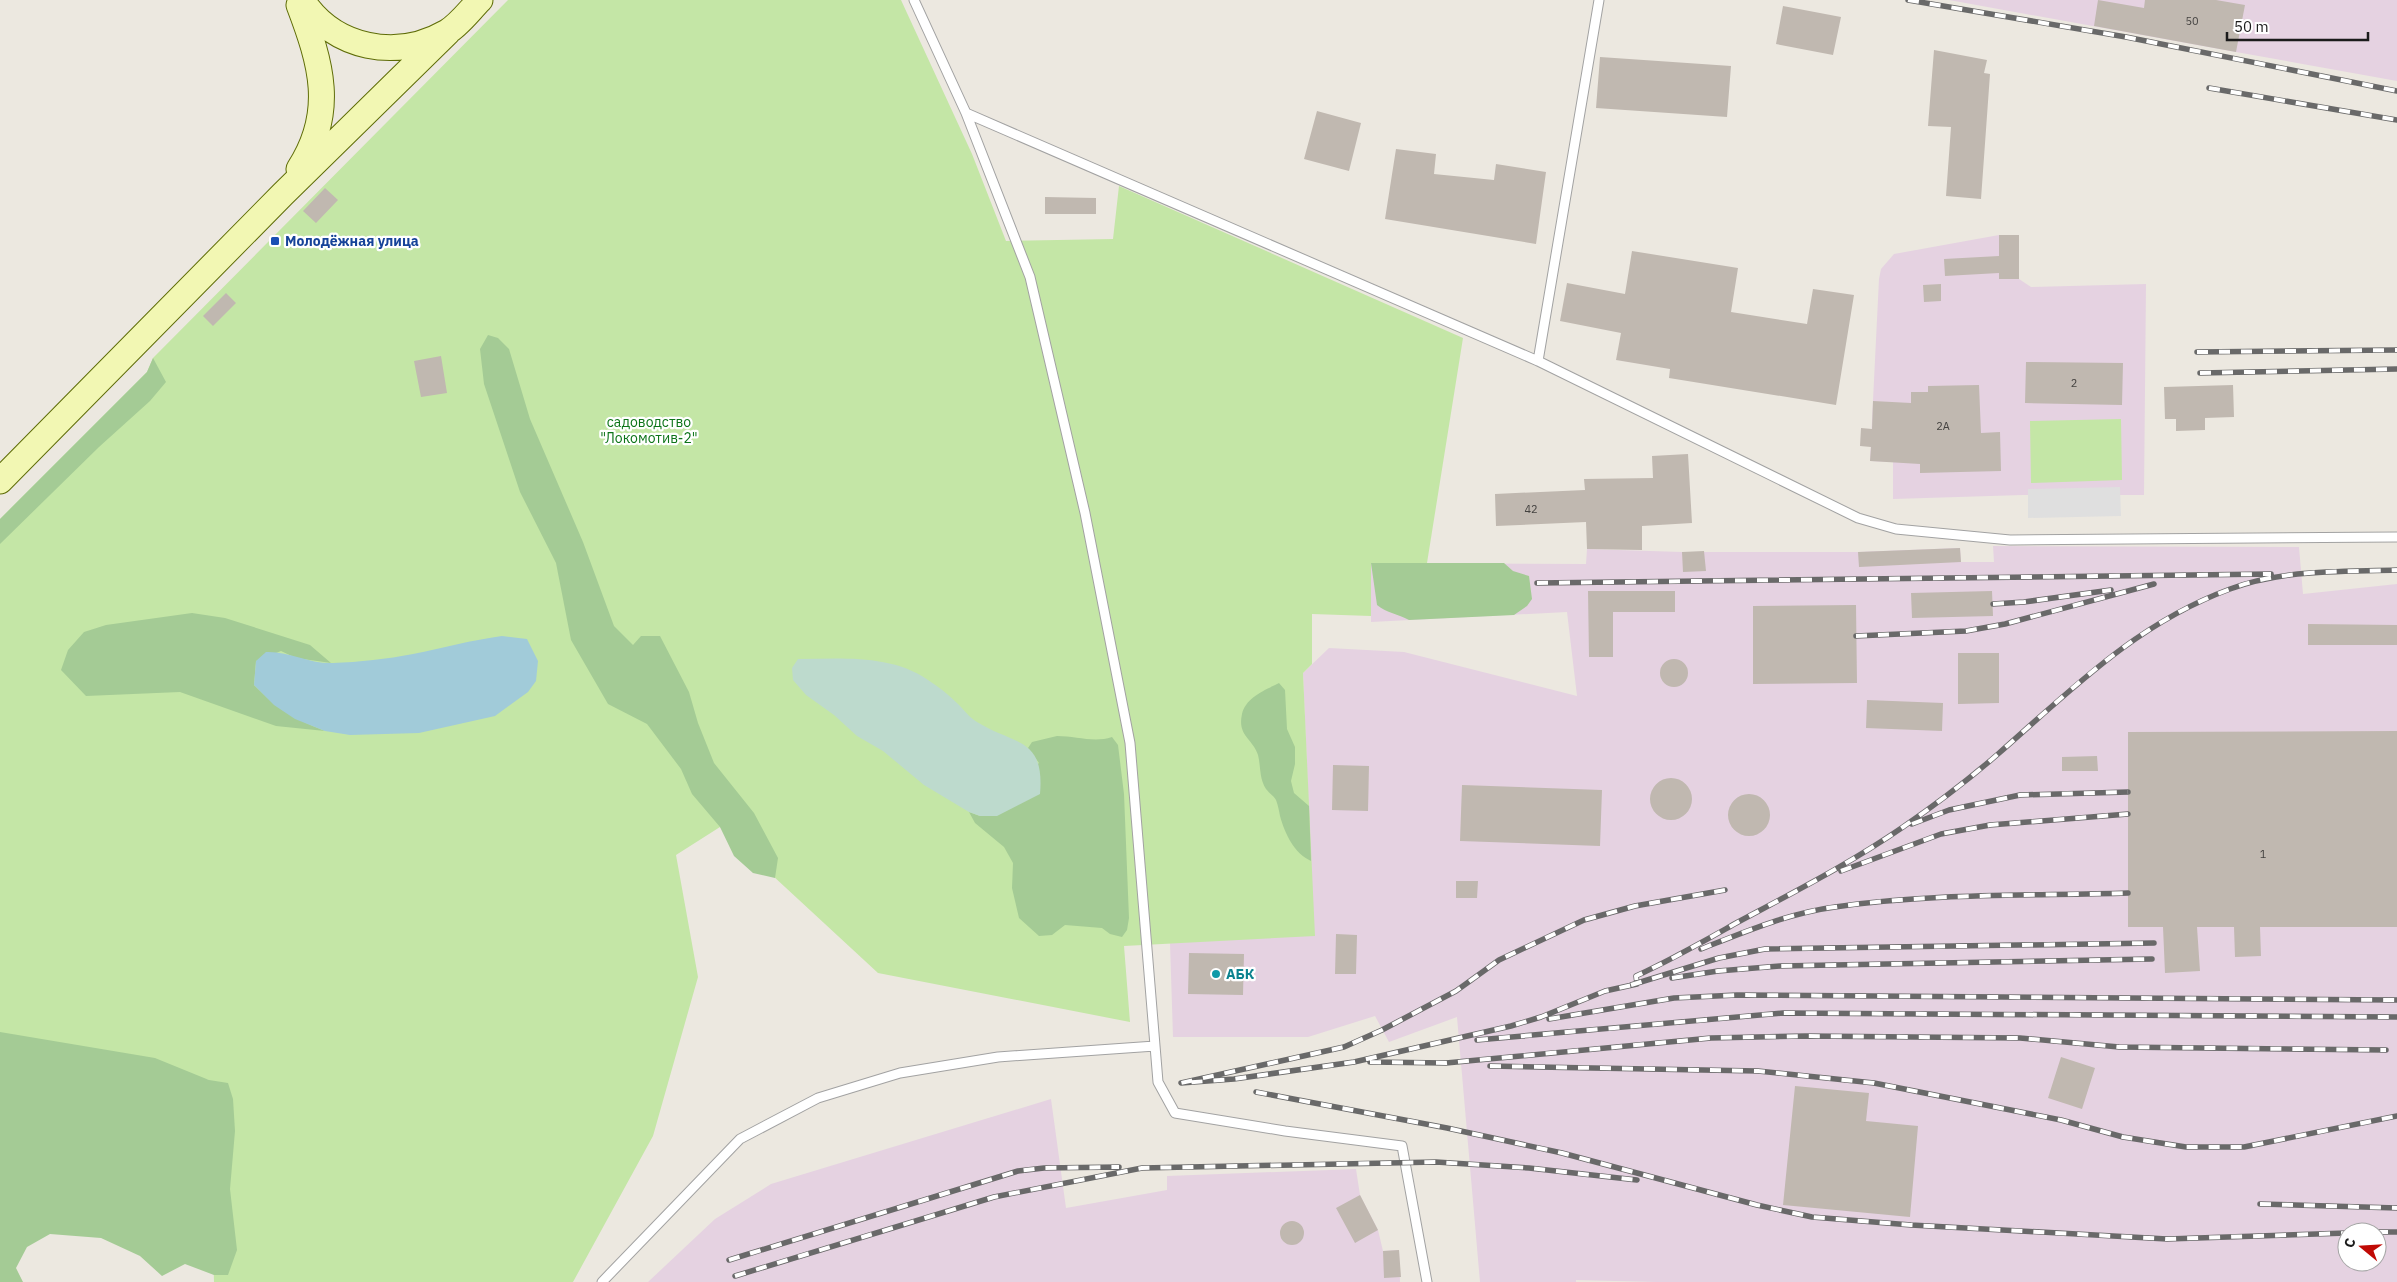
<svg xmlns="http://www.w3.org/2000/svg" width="2397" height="1282" font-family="'IBM Plex Sans',sans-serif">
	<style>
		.industrial { fill: #e5d2e1; fill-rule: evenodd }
		.grass { fill: #c4e6a6 }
		.forest { fill: #a4cb95 }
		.wetland { fill: #bddacd }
		.parking { fill: #dfdfdf }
		.water { fill: #a1cbd9 }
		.building { fill: #c0b8b0 }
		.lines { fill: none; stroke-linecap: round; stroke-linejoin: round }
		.lane-casing { stroke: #a2a2a2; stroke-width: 11 }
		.secondary-casing { stroke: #5e6c07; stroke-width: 27 }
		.lane { stroke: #fff; stroke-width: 9 }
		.secondary { stroke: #f2f7b3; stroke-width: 25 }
		.rail-casing { stroke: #696969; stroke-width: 5.5 }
		.rail { stroke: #fff; stroke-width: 4; stroke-dasharray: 11; stroke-linecap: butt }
		.transit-dot { fill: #1a4fb4; stroke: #fff; stroke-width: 2 }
		.culture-dot { fill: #0f9aa8; stroke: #fff; stroke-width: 2 }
		.labels { text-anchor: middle; stroke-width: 4.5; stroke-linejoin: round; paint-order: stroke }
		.number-label { font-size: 11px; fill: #444240 }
		.transit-label { font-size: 14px; font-weight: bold; fill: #164399; stroke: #fff; text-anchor: start }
		.park-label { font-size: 14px; fill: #0d7419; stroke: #fff }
		.culture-label { font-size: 14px; font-weight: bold; fill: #0d838f; stroke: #fff; text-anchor: start }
	</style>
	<rect width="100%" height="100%" fill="#ece8e0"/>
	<!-- industrial -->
	<path class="industrial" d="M 1949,0 L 2397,0 L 2397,81 L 2236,52 Z
		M 1999,235 L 2019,235 L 2019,279 L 2031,287 L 2146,284 L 2144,495 L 2023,495 L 1893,499 L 1893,462 L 1870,461 L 1879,279 L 1881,269 L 1894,254 Z
		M 1993,546 L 2299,547 L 2303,594 L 2397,584 L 2397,1282 L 1656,1282 L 1576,1280 L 1576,1282 L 1480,1282 L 1457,1017 L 1389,1042 L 1375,1016 L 1308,1037 L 1173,1037 L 1170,943 L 1314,935 L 1303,673 L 1329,648 L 1404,652 L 1577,696 L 1567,612 L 1371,622 L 1371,563 L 1586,564 L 1587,549 L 1682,552 L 1858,552 L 1960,548 L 1961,562 L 1994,562 ZM 2347,1232 L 2377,1232 L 2377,1262 L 2347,1262 Z
		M 1051,1099 L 1066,1208 L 1167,1190 L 1167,1176 L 1356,1169 L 1360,1195 L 1378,1230 L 1383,1251 L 1399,1250 L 1400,1282 L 648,1282 L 715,1219 L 771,1184 Z"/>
	<!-- grass -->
	<path class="grass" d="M 508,0 L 901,0 L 972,154 L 1006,241 L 1113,239 L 1119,186 L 1463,338 L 1427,563 L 1371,563 L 1371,616 L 1312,614 L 1312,664 L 1303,673 L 1315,936 L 1124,946 L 1130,1022 L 878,973 L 720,827 L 676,855 L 698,977 L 653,1136 L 573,1282 L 214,1282 L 209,1080 L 0,1047 L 0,519 L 147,372 L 153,358 Z
		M 2121,419 L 2122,480 L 2031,483 L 2030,421 Z"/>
	<!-- forest -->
	<path class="forest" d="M 488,335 L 498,338 L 509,349 L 530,419 L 583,542 L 614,626 L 633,645 L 641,636 L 660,636 L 689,692 L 698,723 L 714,763 L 754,813 L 778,858 L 775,878 L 753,873 L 734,856 L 720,827 L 692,794 L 681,769 L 647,724 L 608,704 L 571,640 L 556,563 L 520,492 L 484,384 L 480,349 Z
		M 153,358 L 166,382 L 150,401 L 99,447 L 0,544 L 0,519 L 147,372 Z
		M 1371,563 L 1504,563 L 1513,571 L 1529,576 L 1532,599 L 1527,606 L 1514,615 L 1409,620 C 1398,614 1387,613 1377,605 Z
		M 192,613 L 225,618 L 310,645 L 331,663 L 296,658 L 281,651 L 256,661 L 254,685 C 279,710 292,718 325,731 L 276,726 L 180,692 L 86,696 L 61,670 L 68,650 L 84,632 L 106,625 Z
		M 1279,683 L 1285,690 L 1287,729 L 1295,747 L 1295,764 L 1291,781 L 1294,793 L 1309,806 L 1311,861 C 1294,853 1285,834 1280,816 C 1279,811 1278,805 1276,800 C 1274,796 1269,793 1266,789 C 1259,778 1261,767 1258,755 C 1253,739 1237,736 1242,714 C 1246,697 1265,690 1279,683 Z
		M 1057,736 C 1076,736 1094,743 1112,737 L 1118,745 L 1124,794 L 1129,918 L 1127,930 L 1122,937 L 1110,934 L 1102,928 L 1065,925 L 1052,935 L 1039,936 L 1019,918 L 1012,888 L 1013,863 L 1004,847 L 975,823 L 969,812 L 980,816 L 1039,763 L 1028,748 L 1032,742 Z
		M 0,1032 L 155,1058 L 209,1080 L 228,1083 L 233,1099 L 235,1131 L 230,1189 L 237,1250 L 228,1275 L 214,1275 L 185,1264 L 162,1276 L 140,1256 L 101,1238 L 50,1234 L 27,1247 L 16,1268 L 23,1282 L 0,1282 Z"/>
	<!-- wetland -->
	<path class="wetland" d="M 798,659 C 842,659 890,654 928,680 C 939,687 949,695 958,704 C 964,710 970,718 977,722 C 1014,745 1045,737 1040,794 L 997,816 L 980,816 L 969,812 L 924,785 L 883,751 L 857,736 L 834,715 L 806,695 L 793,680 L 792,668 Z"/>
	<!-- parking -->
	<path class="parking" d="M 2120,487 L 2121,516 L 2028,518 L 2028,489 Z"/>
	<!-- water -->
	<path class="water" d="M 502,636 L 527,639 L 538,661 L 536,681 L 528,692 L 495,716 L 419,733 L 350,735 L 325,731 L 295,719 L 274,705 L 254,685 L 256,661 L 266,652 C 289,651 309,664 333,663 C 359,662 387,659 413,654 C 443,648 472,640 502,636 Z"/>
	<!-- building -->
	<path class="building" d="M 2098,0 L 2144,8 L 2145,0 L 2216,0 L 2245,5 L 2236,52 L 2094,26 Z
		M 1783,6 L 1841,17 L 1833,55 L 1776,44 Z
		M 1934,50 L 1987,60 L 1984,73 L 1990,74 L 1981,199 L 1946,196 L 1951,127 L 1928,126 Z
		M 1600,57 L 1731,66 L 1727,117 L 1596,108 Z
		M 1317,111 L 1361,123 L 1349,171 L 1304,159 Z
		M 1396,149 L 1436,154 L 1434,174 L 1494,180 L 1496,164 L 1546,172 L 1536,244 L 1385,219 Z
		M 325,188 L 338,200 L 316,223 L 303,211 Z
		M 1045,197 L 1096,198 L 1096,214 L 1045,214 Z
		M 1999,235 L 2019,235 L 2019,279 L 1999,279 L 1999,273 L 1945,276 L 1944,259 L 1999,256 Z
		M 1632,251 L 1738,268 L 1731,312 L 1807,324 L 1813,289 L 1854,295 L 1836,405 L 1669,378 L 1670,369 L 1616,360 L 1621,333 L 1560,321 L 1567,283 L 1625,294 Z
		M 1941,284 L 1941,301 L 1924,302 L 1923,285 Z
		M 226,293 L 236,303 L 213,326 L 203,316 Z
		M 441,356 L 447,393 L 421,397 L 414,361 Z
		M 2026,362 L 2123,363 L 2122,405 L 2025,403 Z
		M 1979,385 L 1981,433 L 2000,432 L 2001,471 L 1920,473 L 1920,464 L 1870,461 L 1871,447 L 1860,446 L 1861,428 L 1872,429 L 1873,401 L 1911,403 L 1911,392 L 1928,392 L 1928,386 Z
		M 2233,385 L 2234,417 L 2205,418 L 2205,430 L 2176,431 L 2176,419 L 2165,419 L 2164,387 Z
		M 1688,454 L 1692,523 L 1642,526 L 1642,550 L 1587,549 L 1586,522 L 1496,526 L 1495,494 L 1585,490 L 1584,479 L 1653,478 L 1652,456 Z
		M 1960,548 L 1961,562 L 1859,567 L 1858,552 Z
		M 1704,551 L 1706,571 L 1683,572 L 1682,552 Z
		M 1588,591 L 1675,591 L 1675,612 L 1613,612 L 1613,657 L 1589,657 Z
		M 1992,591 L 1993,616 L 1912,618 L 1911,593 Z
		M 1856,605 L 1857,683 L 1753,684 L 1753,606 Z
		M 2308,624 L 2397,625 L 2397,645 L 2308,645 Z
		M 1958,653 L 1999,653 L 1999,703 L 1958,704 Z
		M1660 673a14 14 0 1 1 28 0a14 14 0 1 1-28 0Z
		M 1867,700 L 1943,703 L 1942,731 L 1866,728 Z
		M 2397,731 L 2397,927 L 2260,927 L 2261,956 L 2235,957 L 2234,927 L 2197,927 L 2200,971 L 2165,973 L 2163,927 L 2128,927 L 2128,732 Z
		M 2097,756 L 2098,771 L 2062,771 L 2062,757 Z
		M 1333,765 L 1369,766 L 1368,811 L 1332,810 Z
		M1650 799a21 21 0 1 1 42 0a21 21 0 1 1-42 0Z
		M 1462,785 L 1602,790 L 1600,846 L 1460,841 Z
		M1728 815a21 21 0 1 1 42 0a21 21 0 1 1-42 0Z
		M 1456,881 L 1478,881 L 1477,898 L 1456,898 Z
		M 1336,934 L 1357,935 L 1356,974 L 1335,974 Z
		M 1189,953 L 1244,954 L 1243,995 L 1188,994 Z
		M 2061,1057 L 2095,1068 L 2082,1109 L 2048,1098 Z
		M 1795,1086 L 1869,1093 L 1866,1121 L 1918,1126 L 1910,1217 L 1783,1205 Z
		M 1360,1195 L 1378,1230 L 1355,1243 L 1336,1208 Z
		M1280 1233a12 12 0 1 1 24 0a12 12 0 1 1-24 0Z
		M 1399,1250 L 1401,1277 L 1384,1278 L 1383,1251 Z"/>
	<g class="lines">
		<!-- lane casing -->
		<g class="lane-casing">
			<path id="lane" d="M 914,0 L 966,113 L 1030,277 L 1085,513 L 1130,743 L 1158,1082 L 1175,1113 L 1285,1131 L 1402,1146 L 1427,1282
				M 966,113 L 1538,361 L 1858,518 L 1896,529 L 2010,540 L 2397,537
				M 1538,361 L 1599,0
				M 602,1282 L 740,1139 L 818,1098 L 900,1073 L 998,1057 L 1155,1046"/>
		</g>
		<!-- secondary casing -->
		<g class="secondary-casing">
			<path id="secondary" d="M 302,0 C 334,49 397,61 447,32 C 459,25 470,10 480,0
				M 299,169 C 336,112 321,63 299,5
				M 0,481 L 283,194 L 448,32"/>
		</g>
		<!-- lane -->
		<use href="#lane" class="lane"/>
		<!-- secondary -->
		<use href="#secondary" class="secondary"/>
		<!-- rail casing -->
		<g class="rail-casing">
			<path id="rail" d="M 1908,0 L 2126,37 L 2397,91
				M 2209,88 L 2397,120
				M 2197,352 L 2397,350
				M 2200,373 L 2397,369
				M 1537,583 L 2271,574
				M 1993,604 L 2024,602 L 2111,590
				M 1856,636 L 1966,631 L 2005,624 L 2154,584
				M 1912,824 L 1949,810 L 2020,795 L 2128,792
				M 1841,871 L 1941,834 L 1990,825 L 2128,814
				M 1725,890 L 1635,906 L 1584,920 L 1499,960 L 1456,991 L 1382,1030 L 1344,1047 L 1181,1083 L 1234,1079 L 1354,1062 L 1511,1026 L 1541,1017 L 1605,991 L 1637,984 L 1636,976 C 1671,960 1704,941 1738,922 C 1794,892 1851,863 1903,827 C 1935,805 1968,780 1998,754 C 2071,690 2137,623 2230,589 C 2283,569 2342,572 2397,570
				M 1701,949 C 1744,932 1789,913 1835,907 C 1931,893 2031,896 2128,893
				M 1672,978 L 1718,971 L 1780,966 L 2152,959
				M 1631,985 L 1719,958 L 1765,949 L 2154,943
				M 1549,1019 L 1674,998 L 1737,995 L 2397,1000
				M 1477,1040 L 1783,1013 L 2396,1017
				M 1370,1062 L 1446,1063 L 1711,1038 L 1806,1036 L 2020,1038 L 2119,1047 L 2386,1050
				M 1490,1066 L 1758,1071 L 1874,1083 L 2061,1120 L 2123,1137 L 2186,1147 L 2244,1147 L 2397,1116
				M 1256,1092 L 1447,1128 L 1562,1153 L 1757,1205 L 1812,1217 L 1911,1225 L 2167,1239 L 2347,1233
				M 2260,1204 L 2397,1208
				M 2377,1232 L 2397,1232
				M 729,1260 L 1018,1171 L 1044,1168 L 1119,1167
				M 735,1276 L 994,1197 L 1142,1168 L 1436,1162 L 1529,1168 L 1637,1180"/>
		</g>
		<!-- rail -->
		<use href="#rail" class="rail"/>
	</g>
	<!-- markers -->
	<rect class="transit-dot" x="270" y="236" width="10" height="10" rx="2.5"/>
	<circle class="culture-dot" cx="1216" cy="974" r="5"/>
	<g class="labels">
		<!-- number labels -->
		<g class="number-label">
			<text x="2192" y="25">50</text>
			<text x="2074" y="387">2</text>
			<text x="1943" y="430">2А</text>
			<text x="1531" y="513">42</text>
			<text x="2263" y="858">1</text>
		</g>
		<!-- transit labels -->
		<g class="transit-label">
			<text x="285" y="246">Молодёжная улица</text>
		</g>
		<!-- park labels -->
		<g class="park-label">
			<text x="649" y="427">садоводство<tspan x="649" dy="16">"Локомотив-2"</tspan></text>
		</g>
		<!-- culture labels -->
		<g class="culture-label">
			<text x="1226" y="979">АБК</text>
		</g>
	</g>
	<!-- north arrow -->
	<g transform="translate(2362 1247) rotate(288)"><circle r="24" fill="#ffffff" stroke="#a4a4a4"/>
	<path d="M0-4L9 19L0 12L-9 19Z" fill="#c00a05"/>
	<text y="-8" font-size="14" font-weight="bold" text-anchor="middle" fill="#1b1b1b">С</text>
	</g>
	<!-- scale -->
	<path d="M2227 32v8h141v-8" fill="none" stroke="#1b1b1b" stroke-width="2.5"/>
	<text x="2234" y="32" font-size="15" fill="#1b1b1b" stroke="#ffffff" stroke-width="4" paint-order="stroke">50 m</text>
</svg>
